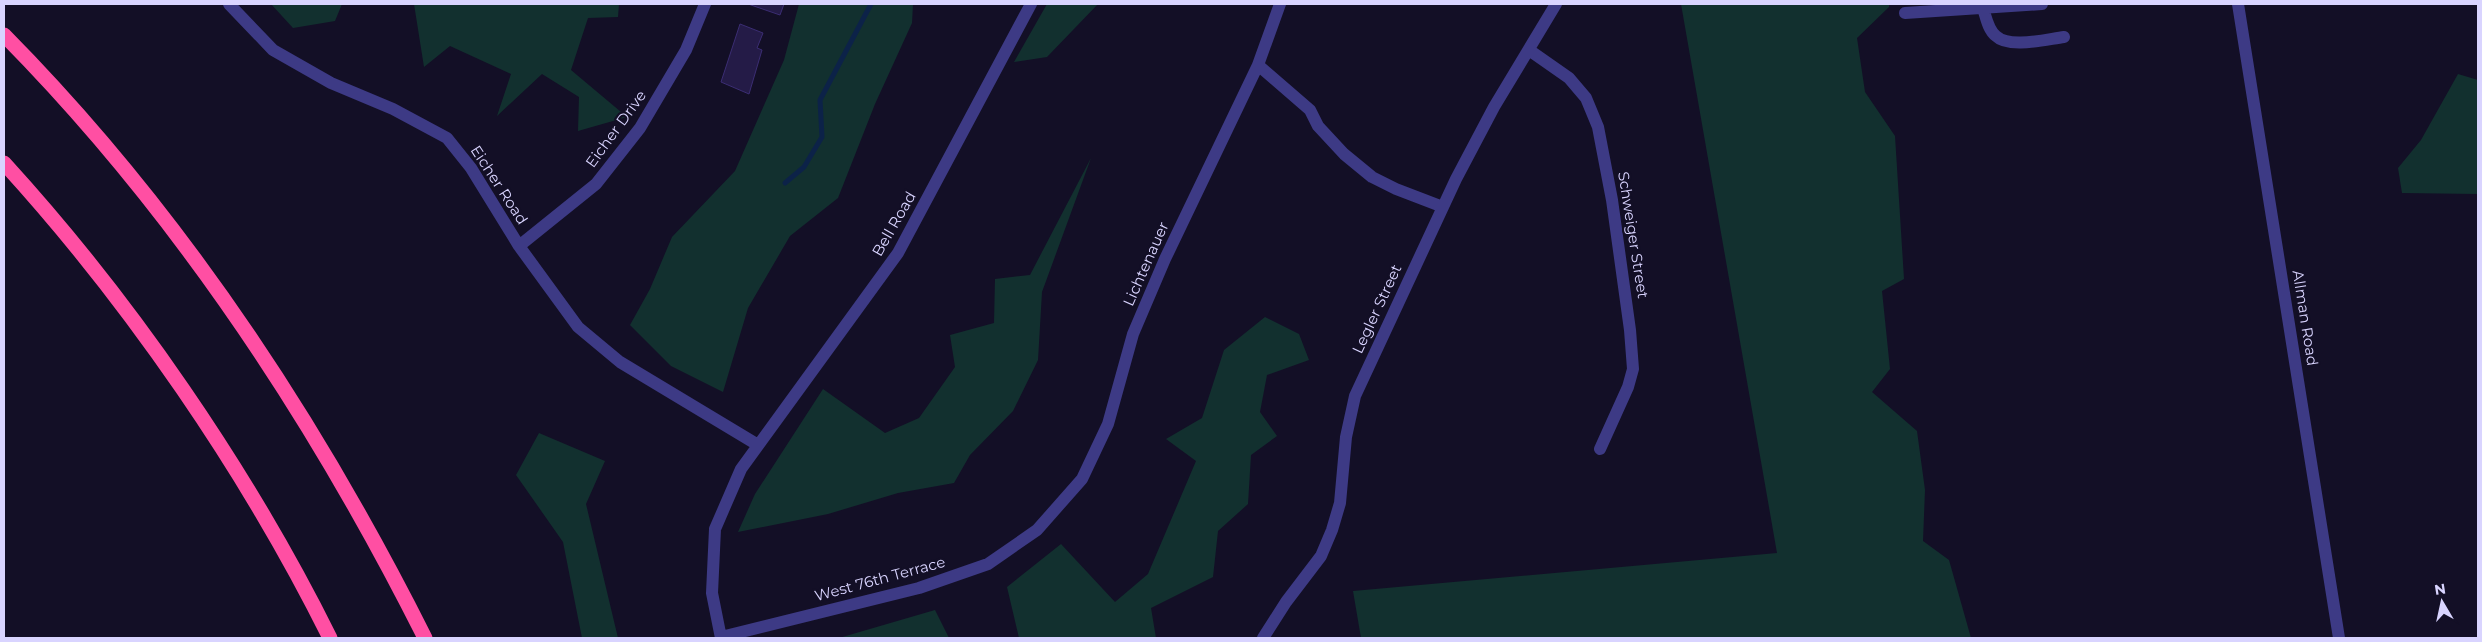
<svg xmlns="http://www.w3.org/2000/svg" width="2482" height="642" font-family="Montserrat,sans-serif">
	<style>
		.green { fill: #12302f }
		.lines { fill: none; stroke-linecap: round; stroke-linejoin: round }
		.stream { stroke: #0c2248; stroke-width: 5 }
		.building { fill: #241b47; stroke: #3b2d73 }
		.minor { stroke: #3d3a85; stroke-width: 12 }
		.highway { stroke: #ff4fa3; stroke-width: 15 }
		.labels { text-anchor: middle; stroke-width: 4.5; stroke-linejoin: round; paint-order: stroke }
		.street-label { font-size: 15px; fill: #d9d4ff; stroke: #130f26 }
	</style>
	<rect width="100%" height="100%" fill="#130f26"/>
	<!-- green -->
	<path class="green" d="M 271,4 L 342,4 L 335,21 L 293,28 Z
		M 414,4 L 619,4 L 618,17 L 588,18 L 571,70 L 627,117 L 578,131 L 579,97 L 542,74 L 497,116 L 511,74 L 450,46 L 424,67 Z
		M 799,4 L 913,4 L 912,23 L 875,104 L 838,198 L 790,236 L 748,308 L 723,392 L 671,366 L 630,325 L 650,289 L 672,237 L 735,171 L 784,60 Z
		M 1047,4 L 1098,4 L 1047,57 L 1014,62 Z
		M 1681,4 L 1889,4 L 1889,7 L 1857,38 L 1865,92 L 1895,136 L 1904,279 L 1882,291 L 1890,369 L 1872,392 L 1917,431 L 1925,490 L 1923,541 L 1949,560 L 1971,638 L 1361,638 L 1353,591 L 1777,553 Z
		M 2458,74 L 2478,80 L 2478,194 L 2402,193 L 2398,168 L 2421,140 Z
		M 1091,158 L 1042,292 L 1038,360 L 1013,411 L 970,455 L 954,483 L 898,493 L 828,514 L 738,532 L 755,494 L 823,389 L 885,433 L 919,418 L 955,367 L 950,335 L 994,323 L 995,279 L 1030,275 Z
		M 1265,317 L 1299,334 L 1309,360 L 1267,375 L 1260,412 L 1277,436 L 1251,455 L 1248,504 L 1218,531 L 1213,577 L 1151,608 L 1156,638 L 1019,638 L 1007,587 L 1061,544 L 1115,602 L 1148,574 L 1196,461 L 1166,439 L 1202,418 L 1224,350 Z
		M 539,433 L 605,461 L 586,504 L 618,638 L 582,638 L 563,542 L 516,475 Z
		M 935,610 L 949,638 L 839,638 Z"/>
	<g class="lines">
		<!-- stream -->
		<path class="stream" d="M 785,183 L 804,167 L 822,137 L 820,100 L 871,4"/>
	</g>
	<!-- building -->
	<path class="building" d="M 748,4 L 784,4 L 780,15 Z
		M 740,24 L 763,33 L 757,48 L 762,50 L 749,94 L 721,82 Z"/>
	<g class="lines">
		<!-- minor -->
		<path class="minor" d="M 229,4 L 273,50 L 331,83 L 393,109 L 447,138 L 471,168 L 519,246 L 578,327 L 620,362 L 758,445
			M 2238,4 L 2339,638
			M 1983,8 C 1986,17 1988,30 1996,36 C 2009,49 2047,39 2064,37
			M 1905,13 L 2042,4
			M 1529,50 L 1569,78 L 1586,98 L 1598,127 L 1612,200 L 1630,330 L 1633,369 L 1628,387 L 1600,449
			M 1258,65 L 1310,110 L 1318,126 L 1344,154 L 1372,177 L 1396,189 L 1443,207
			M 519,246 L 596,184 L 640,128 L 686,50 L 705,4
			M 721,637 L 919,588 L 988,564 L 1037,530 L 1082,479 L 1108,424 L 1133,334 L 1165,259 L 1258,65 L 1280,4
			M 721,638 L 712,593 L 715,529 L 741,469 L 898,253 L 1031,4
			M 1263,638 L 1286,602 L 1321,556 L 1332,530 L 1340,503 L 1346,437 L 1355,396 L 1456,179 L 1494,107 L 1556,4"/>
		<!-- highway -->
		<path class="highway" d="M 4,35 C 177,210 315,419 425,638
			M 4,163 C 130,301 247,471 330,638"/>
	</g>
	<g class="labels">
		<!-- street labels -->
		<g class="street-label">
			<text transform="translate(616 129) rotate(-54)" y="5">Eicher Drive</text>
			<text transform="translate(499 185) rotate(57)" y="5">Eicher Road</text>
			<text transform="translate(894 224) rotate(-60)" y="5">Bell Road</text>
			<text transform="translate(1633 235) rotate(81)" y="5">Schweiger Street</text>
			<text transform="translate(1146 264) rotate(-66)" y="5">Lichtenauer</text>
			<text transform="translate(1377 309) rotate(-65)" y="5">Legler Street</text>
			<text transform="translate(2305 318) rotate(81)" y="5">Allman Road</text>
			<text transform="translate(880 579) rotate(-15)" y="5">West 76th Terrace</text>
		</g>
	</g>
	<!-- border -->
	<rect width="2482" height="642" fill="none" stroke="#d9d4ff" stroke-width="10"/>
	<!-- north arrow -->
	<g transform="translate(2442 602) rotate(351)" stroke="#130f26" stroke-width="4" paint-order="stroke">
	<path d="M0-4L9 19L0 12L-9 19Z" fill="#d9d4ff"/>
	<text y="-8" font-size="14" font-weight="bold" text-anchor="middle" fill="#d9d4ff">N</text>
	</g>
</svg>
